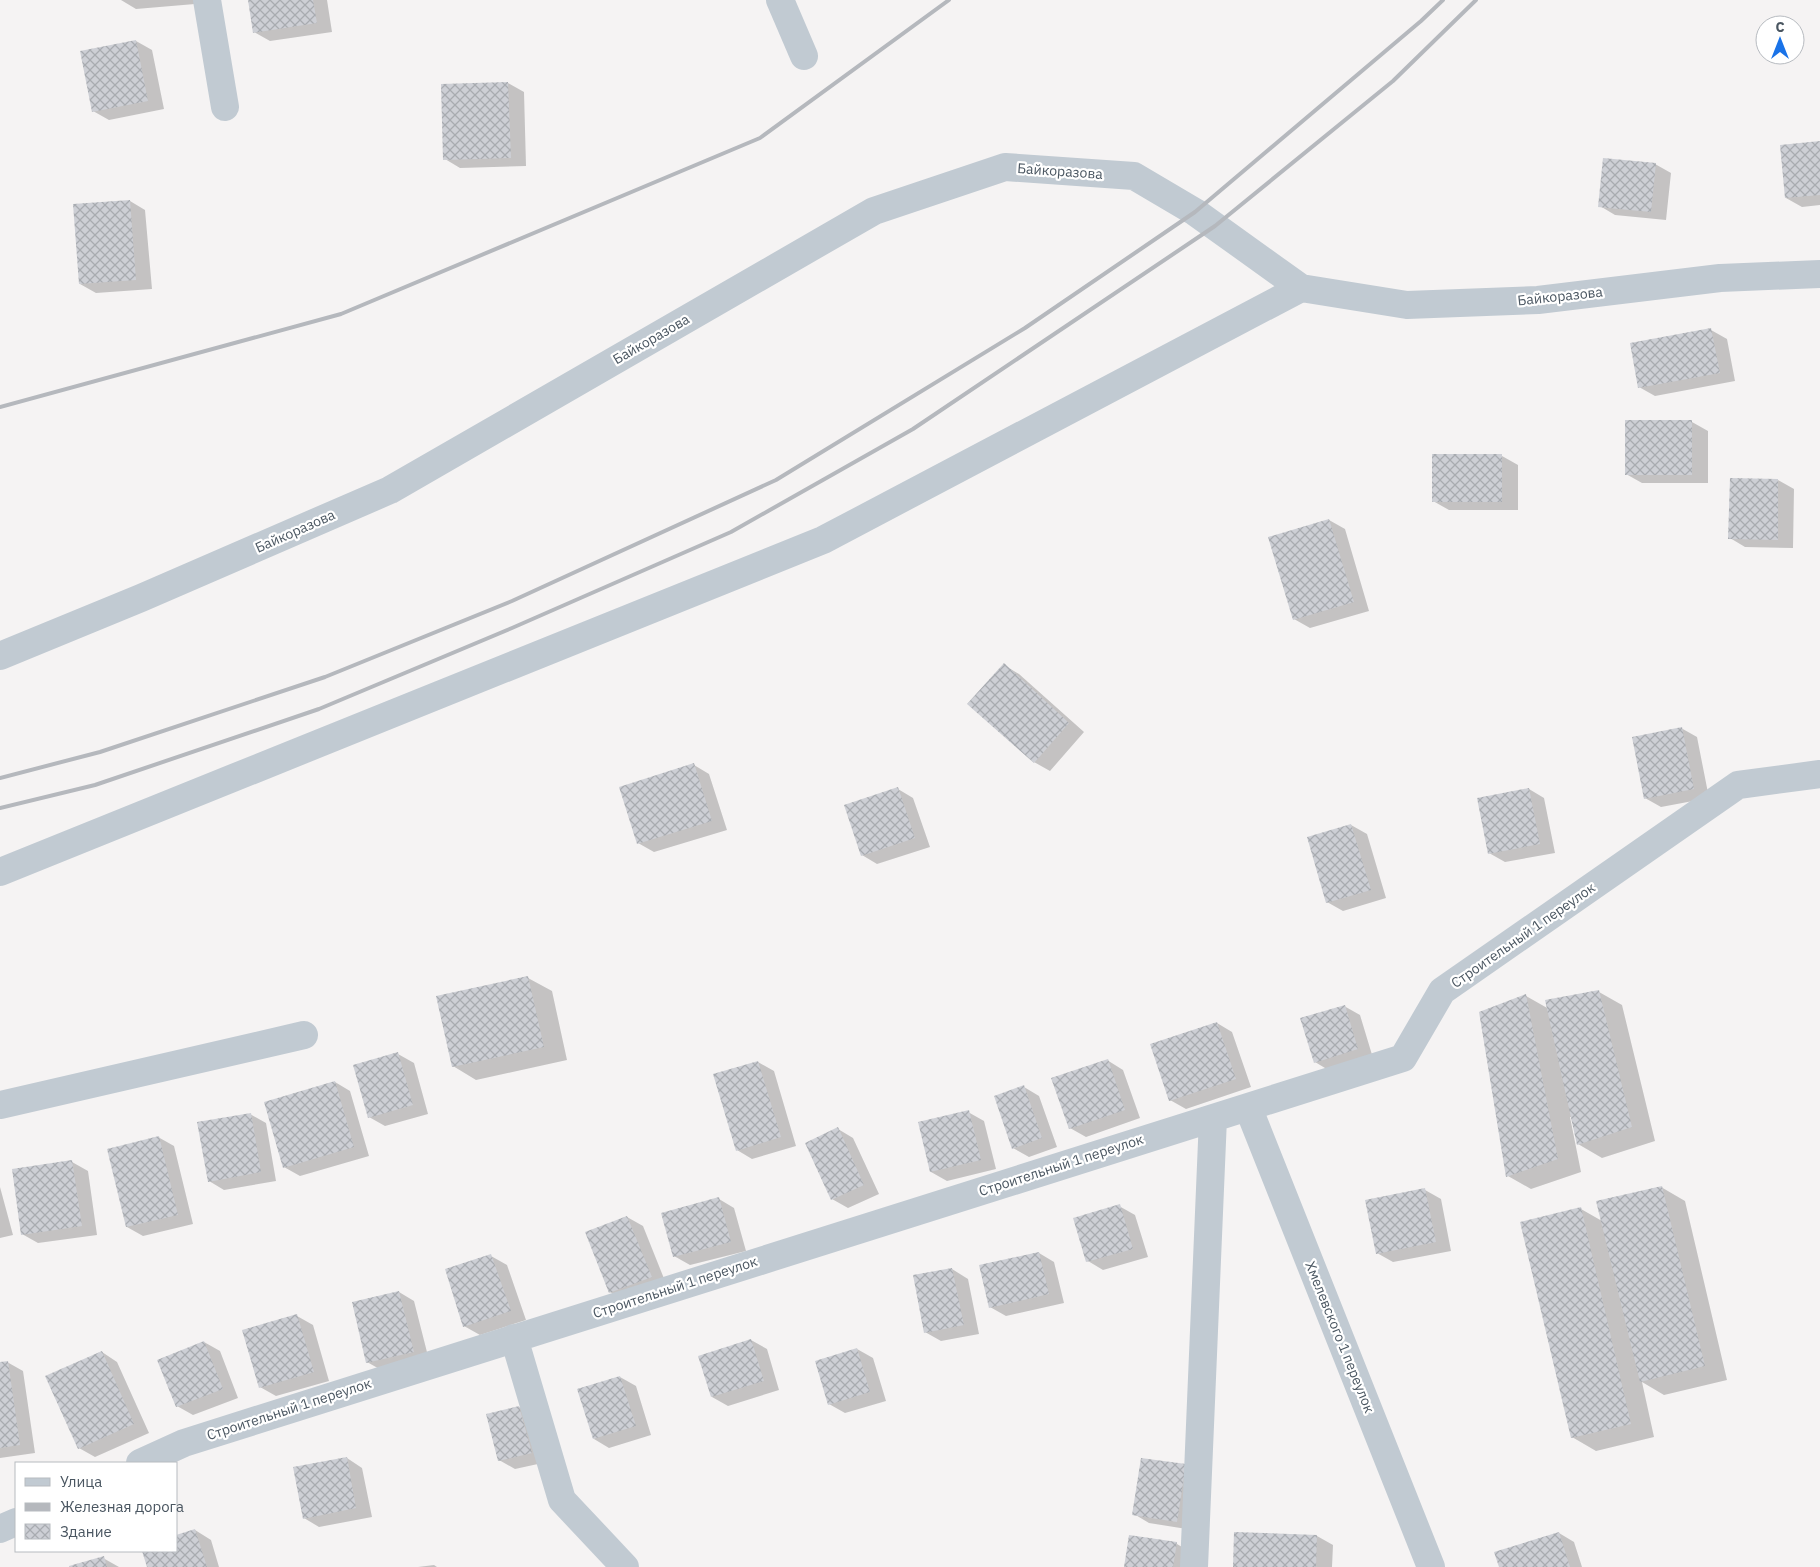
<svg xmlns="http://www.w3.org/2000/svg" width="1820" height="1567" font-family="'IBM Plex Sans',sans-serif">
	<style>
		.shadow { fill: #0003 }
		.building { fill: url(#building-cross-hatch) }
		.lines { fill: none; stroke-linecap: round; stroke-linejoin: round }
		.minor { stroke: #c1cad2; stroke-width: 28 }
		.rail { stroke: #b5b8bd; stroke-width: 4 }
		.labels { text-anchor: middle; stroke-width: 4.5; stroke-linejoin: round; paint-order: stroke }
		.street-label { font-size: 14px; fill: #4a5661; stroke: #fff }
	</style>
	<defs>
		<pattern id="building-cross-hatch" width="8" height="8" patternUnits="userSpaceOnUse" patternTransform="scale(1.25)"><rect width="8" height="8" fill="#cdcfd5"/><path d="M0 0l8 8M0 8l8-8" fill="none" stroke="#a8abb0"/></pattern>
	</defs>
	<rect width="100%" height="100%" fill="#f5f3f3"/>
	<!-- shadow -->
	<path class="shadow" d="M 121,0 L 195,0 L 195,4 L 136,9 Z
		M 249,0 L 327,0 L 332,32 L 270,41 L 254,32 Z
		M 136,41 L 152,50 L 164,109 L 109,120 L 93,111 Z
		M 508,83 L 524,92 L 526,166 L 460,168 L 445,159 Z
		M 1820,142 L 1820,205 L 1802,207 L 1786,198 Z
		M 1655,164 L 1671,173 L 1666,220 L 1615,215 L 1600,206 Z
		M 130,201 L 145,210 L 152,289 L 96,293 L 80,284 Z
		M 1711,330 L 1727,339 L 1735,381 L 1655,396 L 1639,387 Z
		M 1626,422 L 1692,422 L 1708,431 L 1708,483 L 1642,483 L 1626,474 Z
		M 1433,456 L 1502,456 L 1518,465 L 1518,510 L 1449,510 L 1433,501 Z
		M 1731,479 L 1778,480 L 1794,489 L 1793,548 L 1745,547 L 1730,538 Z
		M 1329,520 L 1345,529 L 1369,611 L 1310,628 L 1294,619 Z
		M 1004,665 L 1019,674 L 1084,732 L 1050,771 L 1034,762 Z
		M 1681,728 L 1697,737 L 1709,798 L 1661,807 L 1645,798 Z
		M 694,765 L 709,774 L 727,830 L 654,852 L 638,843 Z
		M 898,789 L 913,798 L 930,847 L 877,864 L 862,855 Z
		M 1529,789 L 1544,798 L 1555,853 L 1505,862 L 1489,853 Z
		M 1351,825 L 1367,834 L 1386,898 L 1343,911 L 1327,902 Z
		M 528,978 L 552,991 L 567,1060 L 476,1080 L 453,1066 Z
		M 1599,992 L 1622,1005 L 1655,1141 L 1602,1158 L 1578,1144 L 1572,1117 L 1570,1117 L 1581,1172 L 1531,1189 L 1508,1176 L 1526,996 L 1549,1009 Z
		M 1344,1006 L 1360,1015 L 1373,1058 L 1330,1071 L 1315,1062 Z
		M 1217,1023 L 1232,1032 L 1251,1087 L 1186,1109 L 1170,1100 Z
		M 398,1054 L 414,1063 L 428,1114 L 385,1126 L 369,1117 Z
		M 1107,1060 L 1123,1070 L 1140,1118 L 1086,1137 L 1070,1128 Z
		M 758,1062 L 774,1071 L 796,1146 L 752,1159 L 737,1150 Z
		M 335,1082 L 350,1091 L 369,1156 L 300,1176 L 284,1167 Z
		M 1024,1087 L 1039,1096 L 1057,1147 L 1029,1157 L 1013,1148 Z
		M 968,1112 L 984,1121 L 996,1169 L 947,1181 L 931,1172 Z
		M 250,1114 L 266,1123 L 276,1181 L 224,1190 L 209,1181 Z
		M 838,1129 L 853,1138 L 879,1194 L 848,1208 L 832,1199 Z
		M 158,1137 L 174,1146 L 193,1224 L 143,1236 L 127,1227 Z
		M 72,1162 L 88,1171 L 97,1235 L 38,1243 L 22,1234 Z
		M 0,1187 L 13,1235 L 0,1238 Z
		M 1661,1187 L 1685,1201 L 1727,1380 L 1664,1395 L 1642,1382 L 1654,1437 L 1596,1451 L 1572,1437 L 1581,1209 L 1602,1221 Z
		M 1425,1190 L 1441,1199 L 1451,1251 L 1393,1262 L 1377,1253 Z
		M 719,1199 L 734,1208 L 746,1251 L 690,1265 L 674,1256 Z
		M 1119,1206 L 1135,1215 L 1148,1257 L 1103,1270 L 1088,1261 Z
		M 627,1217 L 643,1226 L 667,1286 L 626,1301 L 610,1292 Z
		M 1039,1253 L 1054,1262 L 1064,1303 L 1006,1316 L 990,1307 Z
		M 491,1256 L 507,1265 L 526,1320 L 480,1335 L 464,1326 Z
		M 952,1269 L 968,1279 L 979,1334 L 941,1341 L 925,1332 Z
		M 399,1292 L 414,1301 L 429,1360 L 383,1371 L 367,1362 Z
		M 297,1316 L 313,1325 L 329,1381 L 276,1396 L 260,1387 Z
		M 751,1340 L 767,1349 L 779,1390 L 728,1406 L 712,1397 Z
		M 204,1342 L 220,1351 L 238,1398 L 193,1415 L 177,1406 Z
		M 857,1349 L 873,1358 L 886,1401 L 845,1413 L 829,1404 Z
		M 102,1352 L 117,1362 L 149,1433 L 95,1457 L 79,1448 Z
		M 7,1362 L 23,1371 L 35,1453 L 0,1458 L 0,1363 Z
		M 620,1377 L 636,1386 L 651,1435 L 609,1448 L 594,1439 Z
		M 519,1407 L 535,1416 L 547,1462 L 515,1469 L 499,1460 Z
		M 347,1458 L 362,1468 L 372,1517 L 319,1527 L 304,1518 Z
		M 1185,1465 L 1193,1530 L 1149,1523 L 1134,1514 Z
		M 195,1530 L 211,1540 L 219,1567 L 148,1567 L 143,1551 L 176,1551 Z
		M 1559,1533 L 1574,1542 L 1582,1567 L 1500,1567 Z
		M 1317,1536 L 1333,1545 L 1332,1567 L 1234,1567 Z
		M 1177,1544 L 1192,1553 L 1190,1567 L 1125,1567 Z
		M 103,1558 L 119,1567 L 71,1567 Z
		M 434,1565 L 437,1567 L 418,1567 Z"/>
	<!-- building -->
	<path class="building" d="M 248,0 L 313,0 L 317,23 L 253,33 Z
		M 136,40 L 148,101 L 92,112 L 80,51 Z
		M 508,82 L 511,158 L 443,160 L 441,84 Z
		M 1820,141 L 1820,195 L 1785,198 L 1780,145 Z
		M 1603,158 L 1656,163 L 1651,212 L 1598,207 Z
		M 130,200 L 136,280 L 79,284 L 73,204 Z
		M 1711,328 L 1720,373 L 1638,388 L 1630,343 Z
		M 1625,420 L 1692,420 L 1692,475 L 1625,475 Z
		M 1432,454 L 1502,454 L 1502,502 L 1432,502 Z
		M 1730,478 L 1778,479 L 1778,540 L 1728,539 Z
		M 1329,519 L 1354,602 L 1293,620 L 1268,537 Z
		M 1004,663 L 1069,723 L 1034,763 L 967,704 Z
		M 1682,727 L 1694,789 L 1644,799 L 1632,737 Z
		M 694,763 L 712,821 L 637,844 L 619,787 Z
		M 898,787 L 915,838 L 861,856 L 844,805 Z
		M 1529,788 L 1540,844 L 1488,854 L 1477,798 Z
		M 1351,824 L 1371,890 L 1326,903 L 1307,837 Z
		M 528,976 L 544,1047 L 452,1067 L 436,996 Z
		M 1599,990 L 1632,1127 L 1577,1145 L 1545,1000 Z
		M 1526,994 L 1558,1159 L 1506,1177 L 1479,1012 Z
		M 1345,1005 L 1358,1049 L 1314,1063 L 1300,1018 Z
		M 1217,1022 L 1236,1079 L 1169,1101 L 1150,1044 Z
		M 398,1052 L 413,1105 L 368,1118 L 353,1065 Z
		M 1108,1059 L 1125,1110 L 1069,1129 L 1051,1078 Z
		M 758,1061 L 781,1137 L 736,1151 L 713,1074 Z
		M 335,1081 L 354,1147 L 283,1168 L 264,1102 Z
		M 1024,1085 L 1042,1138 L 1012,1149 L 994,1096 Z
		M 969,1110 L 981,1160 L 930,1172 L 918,1122 Z
		M 251,1113 L 261,1172 L 208,1182 L 197,1122 Z
		M 838,1127 L 864,1185 L 831,1200 L 805,1143 Z
		M 159,1136 L 178,1215 L 126,1227 L 107,1149 Z
		M 72,1160 L 82,1226 L 21,1235 L 12,1169 Z
		M 1662,1186 L 1705,1366 L 1640,1382 L 1596,1201 Z
		M 1425,1188 L 1436,1242 L 1376,1254 L 1365,1200 Z
		M 719,1197 L 731,1242 L 673,1257 L 661,1213 Z
		M 1120,1204 L 1133,1249 L 1086,1262 L 1073,1218 Z
		M 1581,1207 L 1631,1424 L 1571,1438 L 1520,1222 Z
		M 627,1216 L 652,1277 L 609,1293 L 585,1232 Z
		M 1039,1252 L 1049,1294 L 989,1308 L 979,1265 Z
		M 491,1254 L 511,1311 L 463,1327 L 445,1269 Z
		M 952,1268 L 964,1325 L 924,1333 L 913,1275 Z
		M 399,1291 L 414,1352 L 366,1363 L 352,1302 Z
		M 297,1314 L 314,1372 L 259,1388 L 242,1330 Z
		M 751,1339 L 764,1381 L 711,1397 L 698,1356 Z
		M 204,1341 L 223,1389 L 176,1407 L 157,1360 Z
		M 857,1348 L 870,1392 L 828,1405 L 815,1361 Z
		M 102,1351 L 134,1424 L 78,1449 L 45,1376 Z
		M 8,1361 L 20,1445 L 0,1448 L 0,1362 Z
		M 620,1376 L 636,1426 L 593,1439 L 577,1389 Z
		M 519,1406 L 532,1453 L 498,1461 L 486,1414 Z
		M 347,1457 L 356,1508 L 303,1519 L 293,1467 Z
		M 1141,1458 L 1186,1464 L 1177,1522 L 1132,1515 Z
		M 195,1529 L 207,1567 L 147,1567 L 142,1551 L 176,1551 L 176,1535 Z
		M 1234,1532 L 1317,1535 L 1316,1567 L 1233,1567 Z
		M 1559,1532 L 1570,1567 L 1499,1567 L 1494,1552 Z
		M 1129,1535 L 1177,1542 L 1173,1567 L 1124,1567 Z
		M 104,1556 L 107,1567 L 69,1567 L 69,1566 Z"/>
	<g class="lines">
		<!-- minor -->
		<path class="minor" d="M 207,0 L 225,107
			M 780,0 L 804,56
			M 0,656 L 141,598 L 390,490 L 874,211 L 1005,167 L 1134,176 L 1195,212 L 1301,288 L 1407,305 L 1538,300 L 1720,278 L 1820,274
			M 0,872 L 823,540 L 1301,288
			M 0,1105 L 304,1035
			M 1248,1107 L 1431,1567
			M 514,1338 L 562,1500 L 625,1567
			M 140,1463 L 184,1443 L 1403,1058 L 1442,991 L 1738,785 L 1820,774
			M 0,1529 L 16,1522
			M 1194,1567 L 1213,1118"/>
		<!-- rail -->
		<path class="rail" d="M 0,407 L 341,314 L 760,138 L 949,0
			M 0,778 L 100,752 L 325,677 L 512,601 L 776,480 L 1025,328 L 1195,212 L 1421,21 L 1443,0
			M 0,808 L 95,785 L 319,709 L 512,628 L 731,532 L 913,429 L 1215,226 L 1393,81 L 1476,0"/>
	</g>
	<g class="labels">
		<!-- street labels -->
		<g class="street-label">
			<text transform="translate(1060 171) rotate(4)" y="5">Байкоразова</text>
			<text transform="translate(1560 296) rotate(-6)" y="5">Байкоразова</text>
			<text transform="translate(651 339) rotate(-30)" y="5">Байкоразова</text>
			<text transform="translate(295 531) rotate(-24)" y="5">Байкоразова</text>
			<text transform="translate(1523 935) rotate(-35)" y="5">Строительный 1 переулок</text>
			<text transform="translate(1061 1165) rotate(-18)" y="5">Строительный 1 переулок</text>
			<text transform="translate(675 1287) rotate(-18)" y="5">Строительный 1 переулок</text>
			<text transform="translate(1340 1337) rotate(68)" y="5">Хмелевского 1 переулок</text>
			<text transform="translate(289 1409) rotate(-18)" y="5">Строительный 1 переулок</text>
		</g>
	</g>
	<!-- legend -->
	<rect x="15" y="1462" width="162" height="90" fill="#ffffff" stroke="#b7bbc0"/>
	<rect x="25" y="1478" width="25" height="8" fill="#c1cad2" stroke="#b7bbc0"/>
	<text x="60" y="1487" font-size="15" fill="#4a5661">Улица</text>
	<rect x="25" y="1503" width="25" height="8" fill="#b5b8bd" stroke="#b7bbc0"/>
	<text x="60" y="1512" font-size="15" fill="#4a5661">Железная дорога</text>
	<rect x="25" y="1524" width="25" height="15" fill="url(#building-cross-hatch)" stroke="#b7bbc0"/>
	<text x="60" y="1537" font-size="15" fill="#4a5661">Здание</text>
	<!-- north arrow -->
	<g transform="translate(1780 40)"><circle r="24" fill="#ffffff" stroke="#b7bbc0"/>
	<path d="M0-4L9 19L0 12L-9 19Z" fill="#1a73e8"/>
	<text y="-8" font-size="14" font-weight="bold" text-anchor="middle" fill="#4a5661">С</text>
	</g>
</svg>
